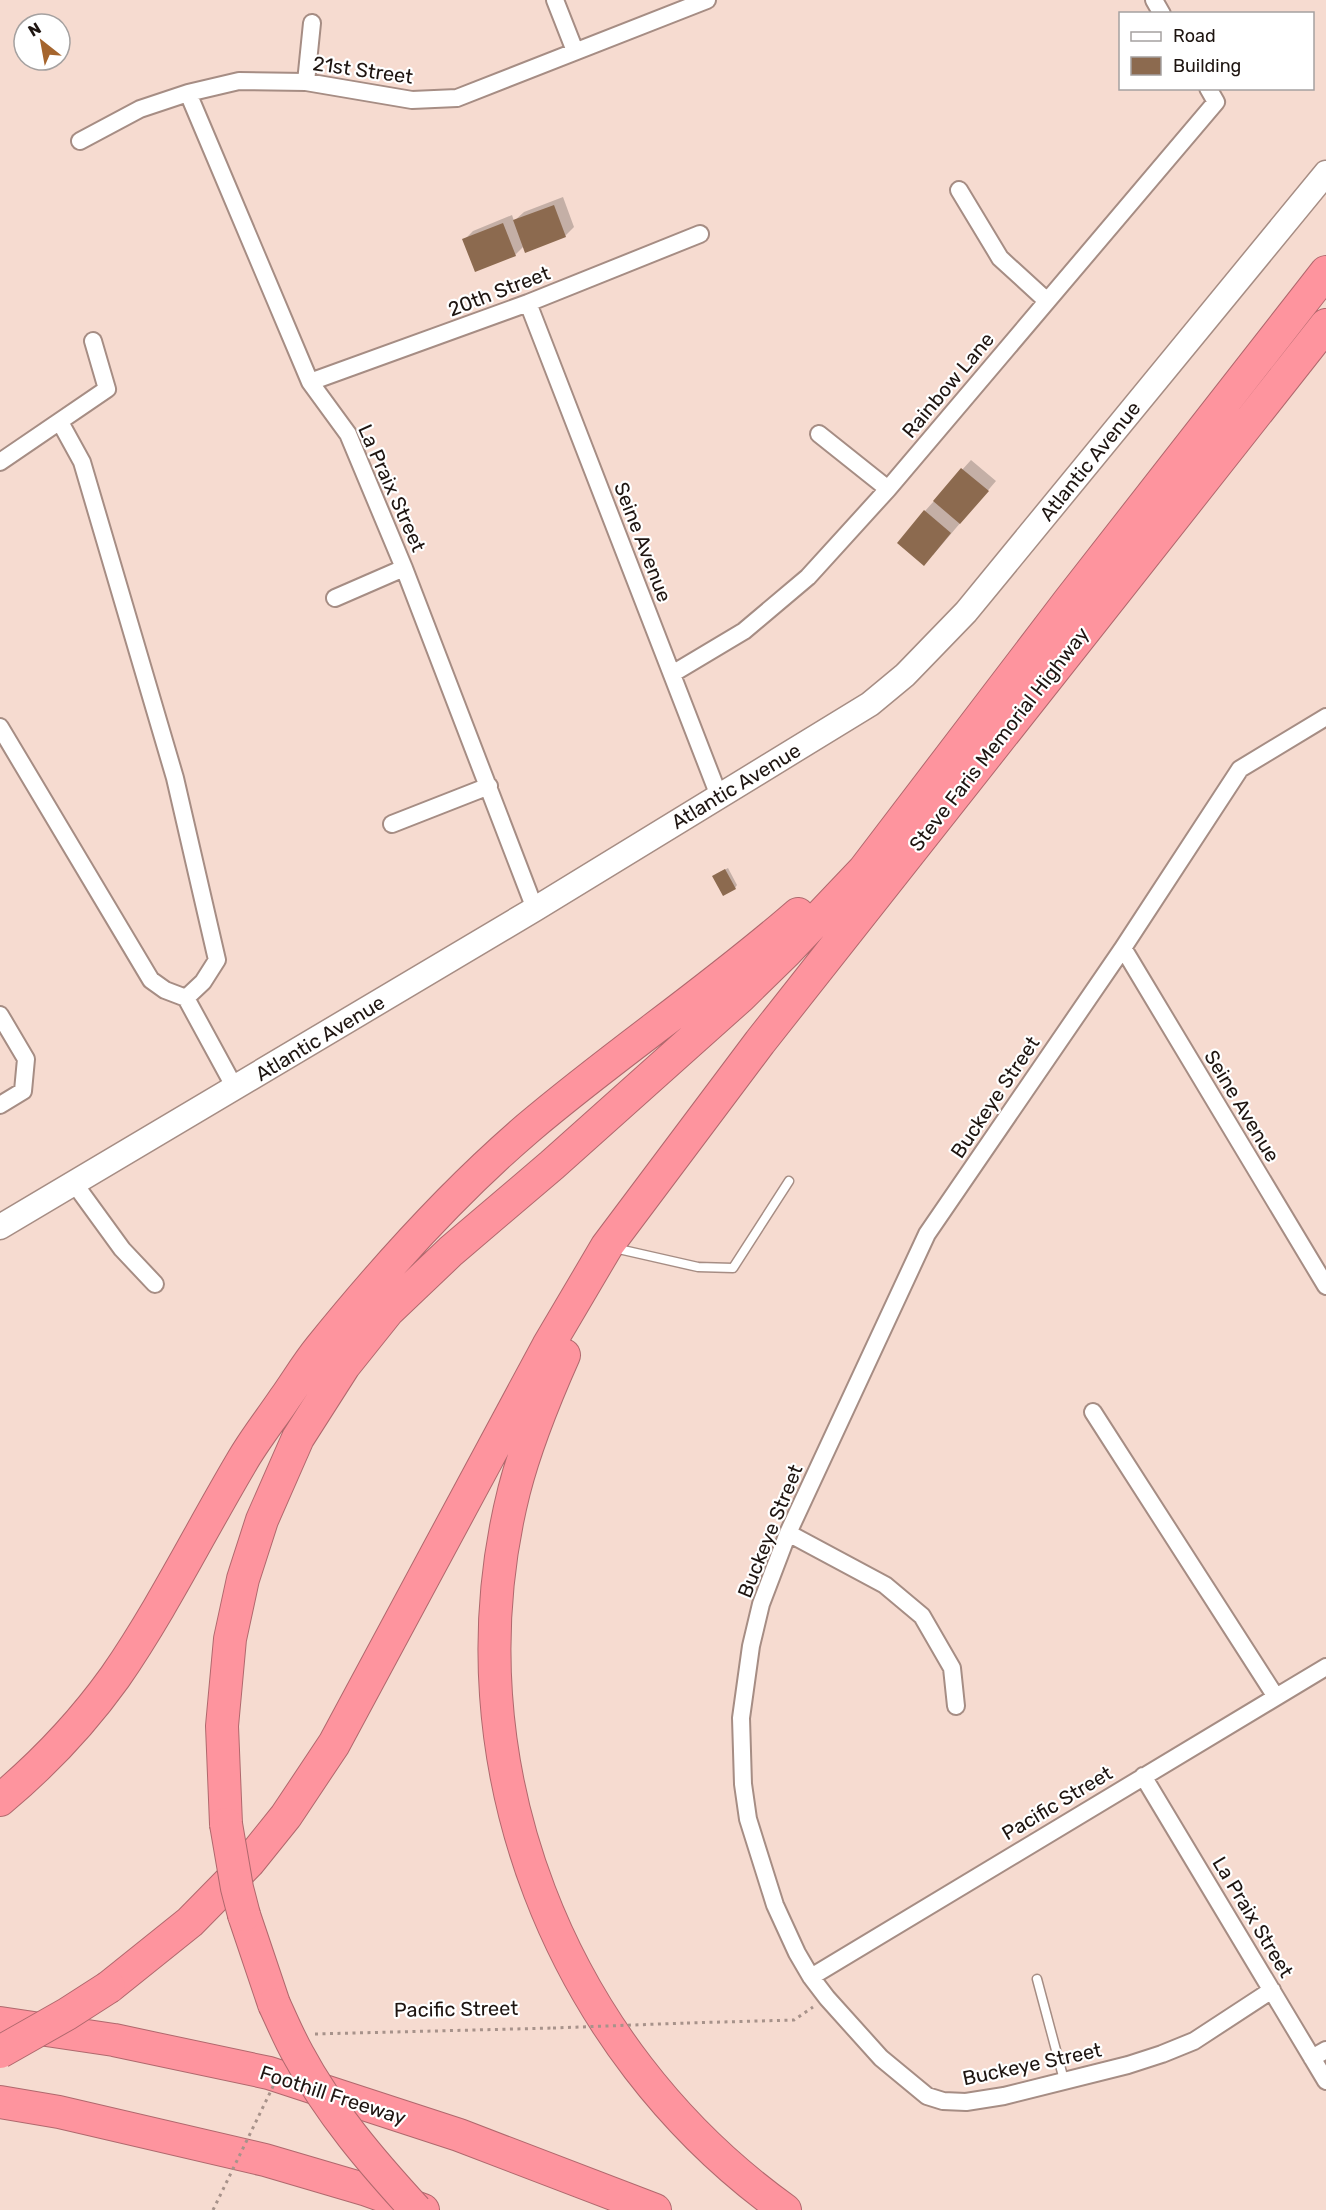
<svg xmlns="http://www.w3.org/2000/svg" width="1326" height="2210" font-family="Rubik,sans-serif">
	<style>
		.shadow { fill: #0003 }
		.building { fill: #8c6a4f }
		.lines { fill: none; stroke-linecap: round; stroke-linejoin: round }
		.lane-casing { stroke: #a68d84; stroke-width: 11 }
		.street-casing { stroke: #a68d84; stroke-width: 20 }
		.secondary-casing { stroke: #a68d84; stroke-width: 27 }
		.highway-casing { stroke: #b0686d; stroke-width: 34 }
		.path { stroke: #a7928a; stroke-width: 3; stroke-dasharray: 3 4.5; stroke-linecap: butt }
		.lane { stroke: #fff; stroke-width: 8 }
		.street { stroke: #fff; stroke-width: 16 }
		.secondary { stroke: #fff; stroke-width: 24 }
		.highway { stroke: #fe949e; stroke-width: 32 }
		.highway-bridge-casing { stroke: #b0686d; stroke-width: 34; stroke-linecap: butt }
		.path-bridge { stroke: #a7928a; stroke-width: 3; stroke-dasharray: 3 4.5; stroke-linecap: butt }
		.highway-bridge { stroke: #fe949e; stroke-width: 32 }
		.labels { text-anchor: middle; stroke-width: 4.5; stroke-linejoin: round; paint-order: stroke }
		.street-label { font-size: 20px; fill: #1e1511; stroke: #fff }
	</style>
	<rect width="100%" height="100%" fill="#f6dbd0"/>
	<!-- shadow -->
	<path class="shadow" d="M 563,197 L 574,227 L 565,236 L 524,246 L 515,255 L 464,240 L 473,231 L 512,215 L 514,221 L 524,212 Z
		M 971,460 L 996,481 L 933,555 L 925,511 Z
		M 728,868 L 737,885 L 735,888 L 716,874 Z"/>
	<!-- building -->
	<path class="building" d="M 554,205 L 566,237 L 525,253 L 513,220 Z
		M 503,223 L 516,256 L 475,272 L 462,239 Z
		M 961,468 L 989,491 L 960,524 L 933,501 Z
		M 924,510 L 951,533 L 924,566 L 897,543 Z
		M 725,869 L 736,889 L 723,896 L 712,876 Z"/>
	<g class="lines">
		<!-- lane casing -->
		<g class="lane-casing">
			<path id="lane" d="M 615,1245 L 623,1250 L 698,1267 L 733,1268 L 789,1181
				M 1037,1979 L 1064,2080"/>
		</g>
		<!-- street casing -->
		<g class="street-casing">
			<path id="street" d="M 555,0 L 575,51
				M 1154,0 L 1162,14
				M 306,82 L 312,23
				M 188,93 L 310,382 L 348,434 L 404,568 L 535,909
				M 80,141 L 140,109 L 188,93 L 239,81 L 306,82 L 412,100 L 457,98 L 707,0
				M 959,190 L 1000,258 L 1047,301
				M 528,303 L 719,796
				M 310,382 L 528,303 L 700,234
				M 819,434 L 888,489
				M 0,462 L 107,389 L 93,341
				M 335,598 L 404,568
				M 672,674 L 744,631 L 808,577 L 888,489 L 1216,102 L 1208,88
				M 0,727 L 151,980 L 165,990 L 186,998 L 203,982 L 217,960 L 175,778 L 82,462 L 60,422
				M 392,824 L 489,786
				M 1123,948 L 1326,1286
				M 186,998 L 235,1088
				M 0,1015 L 26,1059 L 23,1091 L 0,1105
				M 74,1183 L 122,1249 L 155,1284
				M 1093,1412 L 1276,1697
				M 788,1533 L 885,1585 L 922,1616 L 952,1668 L 956,1706
				M 1143,1776 L 1326,2081
				M 811,1977 L 1326,1667
				M 1272,1990 L 1194,2041 L 1162,2054 L 1128,2065 L 1004,2096 L 966,2102 L 943,2101 L 927,2096 L 881,2058 L 827,1998 L 811,1977 L 797,1953 L 775,1905 L 748,1819 L 743,1784 L 741,1718 L 751,1646 L 761,1604 L 788,1533 L 927,1234 L 1123,948 L 1240,769 L 1326,717
				M 1312,2058 L 1326,2050"/>
		</g>
		<!-- secondary casing -->
		<g class="secondary-casing">
			<path id="secondary" d="M 0,1227 L 535,909 L 870,704 L 905,675 L 966,612 L 1326,173"/>
		</g>
		<!-- highway casing -->
		<g class="highway-casing">
			<path id="highway" d="M 564,1355 C 544,1400 526,1444 514,1491 C 446,1762 560,2049 785,2210
				M 0,1800 C 43,1764 82,1723 115,1677 C 162,1609 199,1534 241,1463 C 254,1440 271,1419 285,1398 C 297,1381 307,1364 320,1348 C 383,1270 451,1194 528,1128 C 615,1054 711,990 798,914
				M 226,1824 L 222,1726 L 230,1639 L 243,1579 L 262,1520 L 298,1438 L 344,1366 L 388,1311 L 451,1251 L 552,1165 L 740,997 L 787,951 L 864,870 L 1069,601 L 1326,272
				M 244,1915 L 274,2004
				M 109,1987 L 190,1922 L 249,1862 L 286,1816 L 334,1744 L 548,1346 L 607,1246 L 760,1042 L 1326,325
				M 0,2023 L 114,2040 L 269,2073 L 459,2135 L 655,2210
				M 0,2102 L 59,2112 L 265,2160 L 367,2190 L 423,2210"/>
		</g>
		<!-- path -->
		<path class="path" d="M 687,2023 L 794,2020 L 813,2007
			M 315,2034 L 553,2028"/>
		<!-- lane -->
		<use href="#lane" class="lane"/>
		<!-- street -->
		<use href="#street" class="street"/>
		<!-- secondary -->
		<use href="#secondary" class="secondary"/>
		<!-- highway -->
		<use href="#highway" class="highway"/>
		<!-- highway-bridge casing -->
		<g class="highway-bridge-casing">
			<path id="highway-bridge" d="M 226,1824 L 237,1888 L 244,1915
				M 274,2004 C 282,2021 289,2038 298,2054 C 329,2112 372,2162 416,2210
				M 0,2052 L 67,2014 L 109,1987"/>
		</g>
		<!-- path-bridge -->
		<path class="path-bridge" d="M 553,2028 L 687,2023
			M 213,2210 L 281,2070"/>
		<!-- highway-bridge -->
		<use href="#highway-bridge" class="highway-bridge"/>
	</g>
	<g class="labels">
		<!-- street labels -->
		<g class="street-label">
			<text transform="translate(363 70) rotate(8)" y="7">21st Street</text>
			<text transform="translate(499 291) rotate(-21)" y="7">20th Street</text>
			<text transform="translate(948 385) rotate(-50)" y="7">Rainbow Lane</text>
			<text transform="translate(1090 461) rotate(-51)" y="7">Atlantic Avenue</text>
			<text transform="translate(392 488) rotate(66)" y="7">La Praix Street</text>
			<text transform="translate(643 542) rotate(69)" y="7">Seine Avenue</text>
			<text transform="translate(999 739) rotate(-52)" y="7">Steve Faris Memorial Highway</text>
			<text transform="translate(736 786) rotate(-31)" y="7">Atlantic Avenue</text>
			<text transform="translate(320 1038) rotate(-31)" y="7">Atlantic Avenue</text>
			<text transform="translate(995 1097) rotate(-56)" y="7">Buckeye Street</text>
			<text transform="translate(1242 1106) rotate(59)" y="7">Seine Avenue</text>
			<text transform="translate(770 1531) rotate(-68)" y="7">Buckeye Street</text>
			<text transform="translate(1057 1803) rotate(-31)" y="7">Pacific Street</text>
			<text transform="translate(1253 1917) rotate(59)" y="7">La Praix Street</text>
			<text transform="translate(456 2009) rotate(-1)" y="7">Pacific Street</text>
			<text transform="translate(1032 2064) rotate(-12)" y="7">Buckeye Street</text>
			<text transform="translate(333 2095) rotate(18)" y="7">Foothill Freeway</text>
		</g>
	</g>
	<!-- legend -->
	<rect x="1119" y="12" width="195" height="78" fill="#ffffff" stroke="#a5a1a0" stroke-width="1.5"/>
	<rect x="1131" y="32" width="30" height="9" fill="#ffffff" stroke="#a5a1a0" stroke-width="1.5"/>
	<text x="1173" y="42" font-size="18" fill="#1e1511">Road</text>
	<rect x="1131" y="57" width="30" height="18" fill="#8c6a4f" stroke="#a5a1a0" stroke-width="1.5"/>
	<text x="1173" y="72" font-size="18" fill="#1e1511">Building</text>
	<!-- north arrow -->
	<g transform="translate(42 42) rotate(329)"><circle r="28" fill="#ffffff" stroke="#a5a1a0" stroke-width="1.5"/>
	<path d="M0-4.5L10 22L0 15L-10 22Z" fill="#a5652e"/>
	<text y="-9" font-size="16" font-weight="bold" text-anchor="middle" fill="#1e1511">N</text>
	</g>
</svg>
